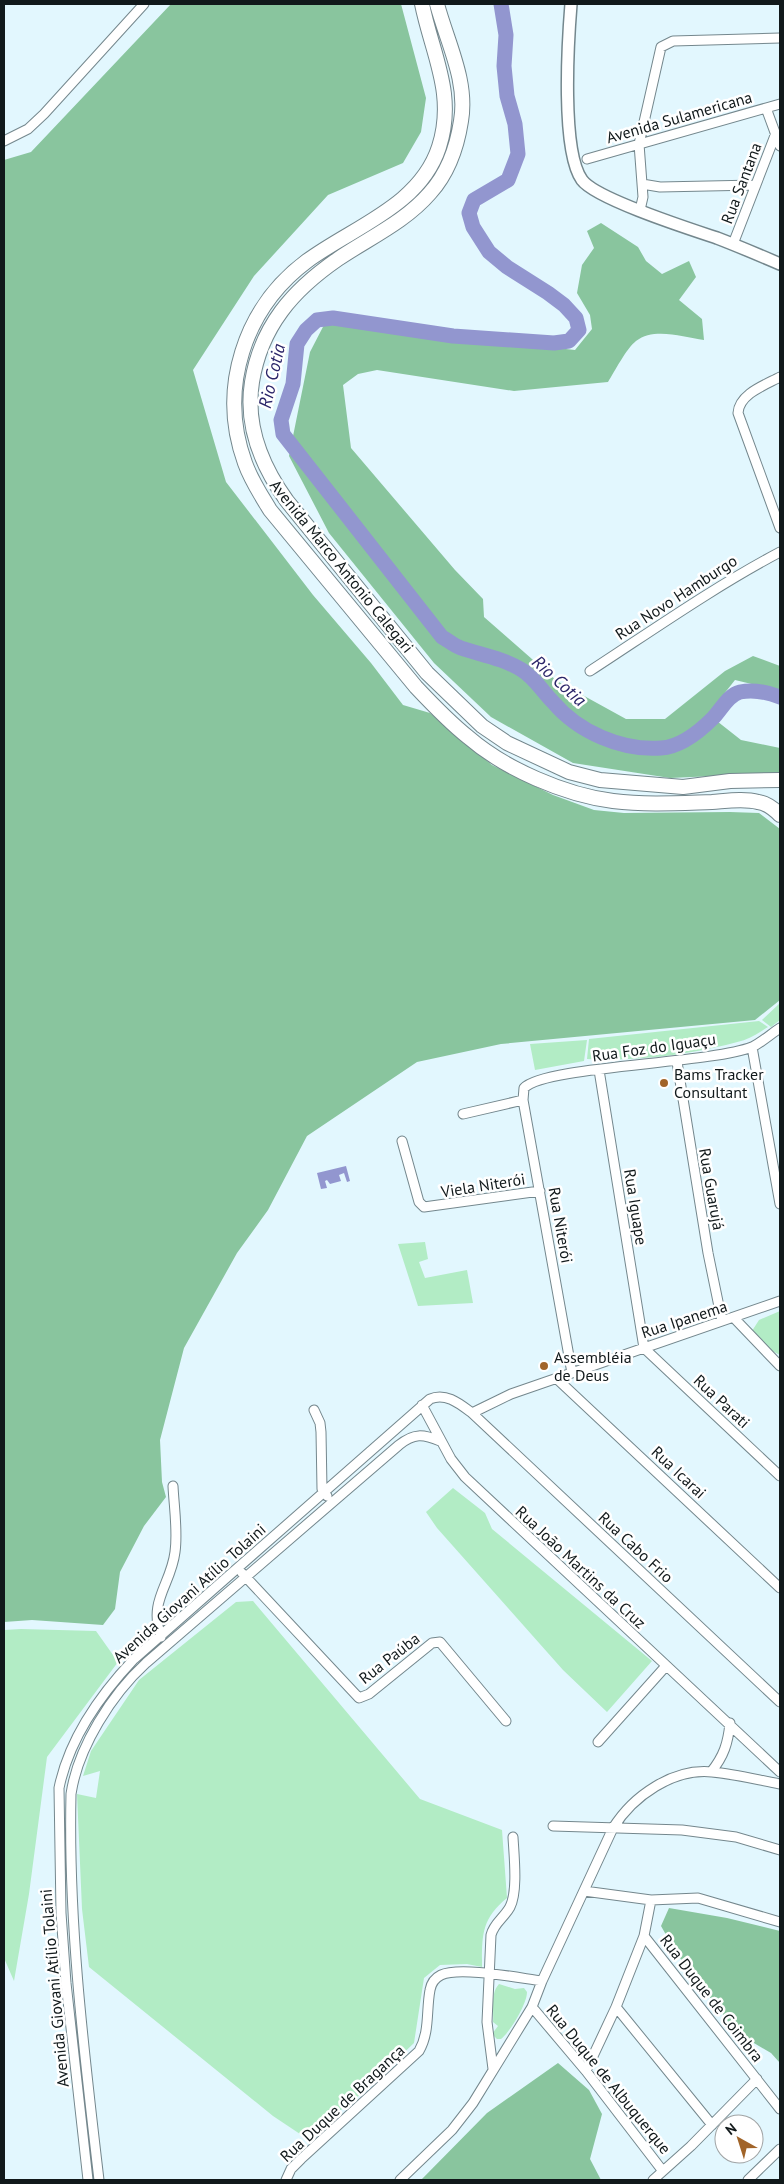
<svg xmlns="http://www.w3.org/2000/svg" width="784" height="2184" font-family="'PT Sans',sans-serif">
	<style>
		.green { fill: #b2ecc5 }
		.forest { fill: #89c59e }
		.water { fill: #9296cf }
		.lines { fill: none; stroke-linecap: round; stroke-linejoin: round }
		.river { stroke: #9296cf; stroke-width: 15 }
		.minor-casing { stroke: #74878d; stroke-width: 11 }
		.tertiary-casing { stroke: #74878d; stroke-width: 14 }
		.secondary-casing { stroke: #74878d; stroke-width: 16 }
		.minor { stroke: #fff; stroke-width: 9 }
		.tertiary { stroke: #fff; stroke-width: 11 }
		.secondary { stroke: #fff; stroke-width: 14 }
		.poi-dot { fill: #a16429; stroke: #fff; stroke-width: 2 }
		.labels { text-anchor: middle; stroke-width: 5; stroke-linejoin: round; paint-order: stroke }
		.street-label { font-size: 16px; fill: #11191b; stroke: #fff }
		.poi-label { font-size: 16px; fill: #11191b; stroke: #fff; text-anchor: start }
		.water-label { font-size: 18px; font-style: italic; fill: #2b2569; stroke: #fff }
	</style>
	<rect width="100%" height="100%" fill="#e2f7fe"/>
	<!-- green -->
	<path class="green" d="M 780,1003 L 780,1020 L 771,1027 L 762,1020 Z
		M 759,1021 L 768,1027 C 760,1032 750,1039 741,1041 C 696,1054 633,1062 587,1059 L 589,1039 Z
		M 587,1040 L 584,1061 L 535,1070 L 530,1044 Z
		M 425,1242 L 428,1259 L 419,1262 L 425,1278 L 467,1270 L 473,1303 L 418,1306 L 398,1244 Z
		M 780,1311 L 780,1355 C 770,1350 756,1341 752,1331 L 759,1320 Z
		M 453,1488 L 485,1513 L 492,1529 L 652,1661 L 607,1712 L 563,1670 L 437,1528 L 426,1512 Z
		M 253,1601 L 420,1799 L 502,1830 L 507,1898 C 481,1919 482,1936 482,1967 L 467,1964 L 440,1965 L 424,1978 L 414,2043 L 361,2094 L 322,2125 L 303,2136 L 273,2116 L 89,1967 L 82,1909 L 77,1794 L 96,1798 L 100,1771 L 83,1776 L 91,1751 L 139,1680 L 236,1602 Z
		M 21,1629 L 96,1631 L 118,1662 L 47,1757 L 29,1894 L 14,1981 L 4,1958 L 4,1630 Z
		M 499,1984 L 515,1989 L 524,1988 L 527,1992 C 527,2004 510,2032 501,2039 L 497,2039 L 492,2034 L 498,2026 L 493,2022 C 494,2009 490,1994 499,1984 Z"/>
	<!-- forest -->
	<path class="forest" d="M 171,4 L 401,4 L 426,98 L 421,132 L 403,163 L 328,195 L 254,276 L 193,370 L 226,482 L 313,595 L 371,663 L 403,705 L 430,713 L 492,765 L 553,795 L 594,810 L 624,813 L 730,812 L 759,813 L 780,829 L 780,1000 L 755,1020 L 501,1044 L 417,1062 L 307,1136 L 268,1210 L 237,1253 L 184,1348 L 160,1440 L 162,1482 L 166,1497 L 144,1526 L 120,1572 L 115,1609 L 103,1625 L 32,1620 L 4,1622 L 4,160 L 31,152 Z
		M 601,223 L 638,247 L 646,261 L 662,274 L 689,261 L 696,277 L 679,300 L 702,319 L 704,340 C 683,337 654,327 636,341 C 626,349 615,371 608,382 L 514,391 L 377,370 L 358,374 L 343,385 L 351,448 L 455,570 L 483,599 L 484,617 L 557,681 L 626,719 L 665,719 L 725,671 L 753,656 L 780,666 L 780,691 L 735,680 L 708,714 L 741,740 L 780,748 L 780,773 L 670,778 L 573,763 L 491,717 L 434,663 L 329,533 L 289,456 L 310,352 L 325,323 L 575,350 L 592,329 L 590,315 L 577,293 L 582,265 L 594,248 L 587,231 Z
		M 669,1908 L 727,1918 L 780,1931 L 780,2063 L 771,2053 L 737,2033 L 677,1954 L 661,1926 Z
		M 558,2063 L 589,2090 L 602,2114 L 590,2159 L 601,2180 L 421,2180 L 487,2113 Z"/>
	<!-- water -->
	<path class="water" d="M 346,1166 L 350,1181 L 347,1182 L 344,1173 L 339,1175 L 341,1181 L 330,1184 L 327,1180 L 325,1181 L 327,1188 L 321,1189 L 317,1173 Z"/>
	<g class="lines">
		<!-- river -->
		<path class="river" d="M 501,4 L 506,35 L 504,66 L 507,96 L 515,124 L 518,154 L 508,180 L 474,200 L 469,213 L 473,227 L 489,252 L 507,267 L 548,293 L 564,305 L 576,318 L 579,330 L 569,341 L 554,343 L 453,336 L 333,318 L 317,320 L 306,330 L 297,344 L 293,384 L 281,420 L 283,434 L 442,637 C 448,640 454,646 461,648 C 482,655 502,658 522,670 C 535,678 542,691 553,702 C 578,732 622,751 661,748 C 680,747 700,731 713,718 C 721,710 728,695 740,692 C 754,689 767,692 780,697"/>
		<!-- minor casing -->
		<g class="minor-casing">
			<path id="minor" d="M 766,108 L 780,146
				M 4,141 L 28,129 L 44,114 L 144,4
				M 587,159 L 780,104
				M 642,184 L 660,187 L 756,185
				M 640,210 L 643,197 L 639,144 L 661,47 L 673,41 L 780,38
				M 733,244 L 776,133
				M 780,377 C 765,385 739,394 738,413 L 780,528
				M 590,671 C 653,630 714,587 780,552
				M 752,1047 L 780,1204
				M 677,1062 L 708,1253 L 722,1321
				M 599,1070 L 644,1348 L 780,1476
				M 463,1114 L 523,1100
				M 402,1141 L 419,1202 L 424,1207 L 540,1191
				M 734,1318 L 780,1366
				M 572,1373 L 523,1100 L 524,1088 C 544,1066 708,1064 752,1047 C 761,1043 771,1034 780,1028
				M 556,1378 L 780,1588
				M 422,1405 L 451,1459 L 465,1477 L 780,1772
				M 314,1410 L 320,1423 L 321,1432 L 322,1489 L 327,1496
				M 472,1413 L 780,1702
				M 242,1573 L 359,1698 L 369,1694 L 432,1643 L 440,1642 L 506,1721
				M 161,1637 C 148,1600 171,1585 175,1552 C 178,1531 174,1507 173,1486
				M 598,1742 L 666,1666
				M 711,1772 C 724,1756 728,1743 730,1723
				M 553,1826 L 682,1830 L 736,1837 L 780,1850
				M 584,1891 L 651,1900 L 698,1898 L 780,1922
				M 644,1936 L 780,2109
				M 532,2007 L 586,2071 L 662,2170
				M 616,2007 L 712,2125
				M 493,2069 L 487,2022 L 491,1935 C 494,1923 504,1918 510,1907 C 518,1891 514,1856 513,1837
				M 586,2071 L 616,2007 L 644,1936 L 651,1900
				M 88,2180 L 66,1983 L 61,1913 L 59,1788 C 69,1739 100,1695 134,1659 L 430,1399 C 446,1392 460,1404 472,1413 L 511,1394 L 780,1301
				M 99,2180 C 84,2052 68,1923 71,1794 C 78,1747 112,1694 146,1663 L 399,1445 C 414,1433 423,1434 440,1441
				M 286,2180 L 291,2169 L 301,2159 L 419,2051 C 430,2032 426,2011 430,1990 C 431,1984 435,1978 441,1975 C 460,1966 519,1978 542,1981
				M 400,2180 L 452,2130 L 473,2103 L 532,2007 L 542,1981 L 613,1828 C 633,1796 673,1768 712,1772 C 735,1774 758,1780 780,1784
				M 653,2180 L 691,2146 L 757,2079
				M 748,2180 L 780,2149"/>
		</g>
		<!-- tertiary casing -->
		<g class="tertiary-casing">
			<path id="tertiary" d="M 571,4 C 568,41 561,151 582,180 C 596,199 690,229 717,238 C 738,246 759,255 780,264"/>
		</g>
		<!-- secondary casing -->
		<g class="secondary-casing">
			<path id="secondary" d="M 422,4 C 432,54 456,94 439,147 C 420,206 353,227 307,261 C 244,308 218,389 245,463 C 251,480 261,495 270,510 L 416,687 C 432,704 449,722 468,737 C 505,769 565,795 613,801 C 646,805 679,803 712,802 C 726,801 744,798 758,802 C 766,803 774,809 780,815
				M 437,4 C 447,42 468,81 461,121 C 457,147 448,173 430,193 C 405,222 369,238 338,259 C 293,290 261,326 252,382 C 245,426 261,465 287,501 L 427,673 L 482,726 L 507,743 L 569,772 L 600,780 L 683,787 L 730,781 L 780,780"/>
		</g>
		<!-- minor -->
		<use href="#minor" class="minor"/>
		<!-- tertiary -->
		<use href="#tertiary" class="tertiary"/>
		<!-- secondary -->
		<use href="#secondary" class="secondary"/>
	</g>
	<!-- markers -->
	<g class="poi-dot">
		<circle cx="664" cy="1083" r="5"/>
		<circle cx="544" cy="1366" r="5"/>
	</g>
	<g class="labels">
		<!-- street labels -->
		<g class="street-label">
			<text transform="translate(679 117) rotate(-16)" y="6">Avenida Sulamericana</text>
			<text transform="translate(741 183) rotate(-69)" y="6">Rua Santana</text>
			<text transform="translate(342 566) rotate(51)" y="6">Avenida Marco Antonio Calegari</text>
			<text transform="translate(676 597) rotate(-33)" y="6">Rua Novo Hamburgo</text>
			<text transform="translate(654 1047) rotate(-8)" y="6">Rua Foz do Iguaçu</text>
			<text transform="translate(483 1185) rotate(-9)" y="6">Viela Niterói</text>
			<text transform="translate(712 1189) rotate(80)" y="6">Rua Guarujá</text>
			<text transform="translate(636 1207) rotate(81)" y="6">Rua Iguape</text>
			<text transform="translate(561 1225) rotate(80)" y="6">Rua Niterói</text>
			<text transform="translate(684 1319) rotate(-18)" y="6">Rua Ipanema</text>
			<text transform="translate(722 1401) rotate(43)" y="6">Rua Parati</text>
			<text transform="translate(679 1472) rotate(43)" y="6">Rua Icarai</text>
			<text transform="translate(636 1547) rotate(43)" y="6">Rua Cabo Frio</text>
			<text transform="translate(581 1567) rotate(43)" y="6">Rua João Martins da Cruz</text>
			<text transform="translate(189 1593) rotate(-42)" y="6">Avenida Giovani Atílio Tolaini</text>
			<text transform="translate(389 1658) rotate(-38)" y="6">Rua Paúba</text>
			<text transform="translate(54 1988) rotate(-95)" y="6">Avenida Giovani Atílio Tolaini</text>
			<text transform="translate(712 1998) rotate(52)" y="6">Rua Duque de Coimbra</text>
			<text transform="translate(609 2079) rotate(51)" y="6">Rua Duque de Albuquerque</text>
			<text transform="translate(342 2103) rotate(-43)" y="6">Rua Duque de Bragança</text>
		</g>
		<!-- poi labels -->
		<g class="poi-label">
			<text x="674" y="1080">Bams Tracker<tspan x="674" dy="18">Consultant</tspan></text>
			<text x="554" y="1363">Assembléia<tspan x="554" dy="18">de Deus</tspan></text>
		</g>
		<!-- water labels -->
		<g class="water-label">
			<text transform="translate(272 376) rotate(-77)" y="6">Rio Cotia</text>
			<text transform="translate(559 681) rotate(42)" y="6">Rio Cotia</text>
		</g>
	</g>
	<!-- border -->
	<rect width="784" height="2184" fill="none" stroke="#11191b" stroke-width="10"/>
	<!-- north arrow -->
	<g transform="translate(739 2139) rotate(321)"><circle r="24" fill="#ffffff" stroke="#a0a3a4"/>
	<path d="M0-4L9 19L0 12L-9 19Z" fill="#a16429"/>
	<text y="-8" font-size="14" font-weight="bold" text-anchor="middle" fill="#11191b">N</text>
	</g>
</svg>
